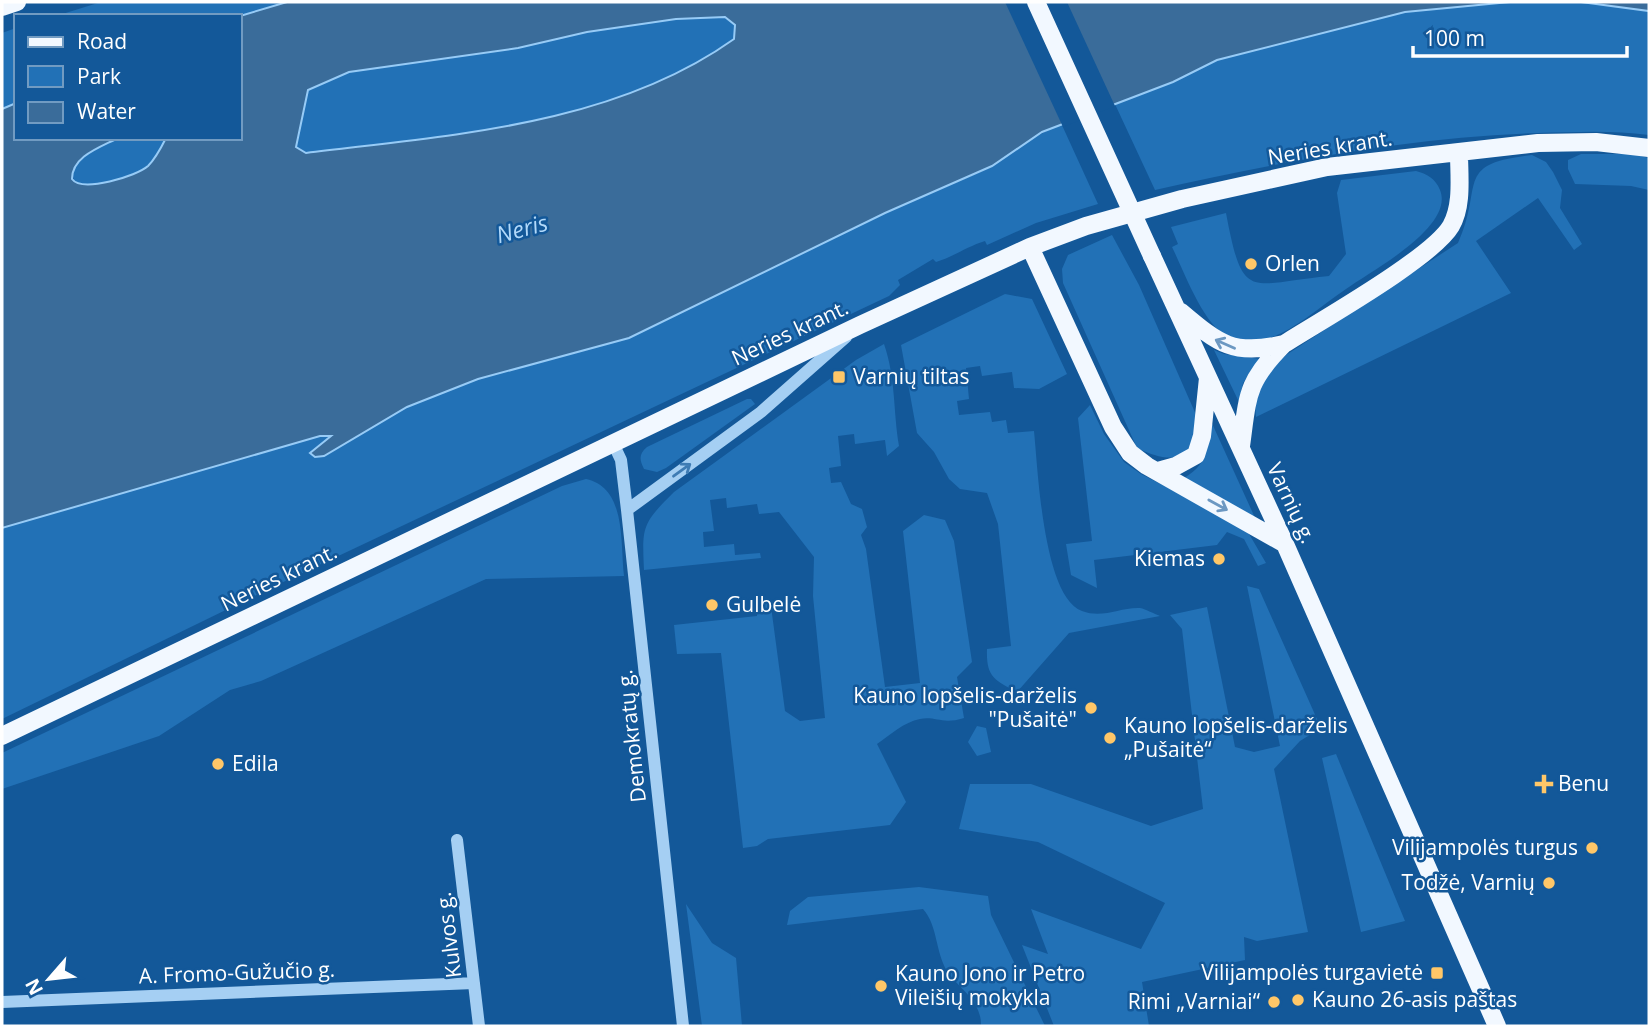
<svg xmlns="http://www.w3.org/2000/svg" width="1651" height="1028" font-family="'Open Sans',sans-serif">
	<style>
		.green { fill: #2271b6 }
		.water { fill: #3a6c9a; stroke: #97cbf6; stroke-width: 2; fill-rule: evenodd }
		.pier { fill: #135899 }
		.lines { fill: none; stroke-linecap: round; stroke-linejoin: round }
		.minor { stroke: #a5cff3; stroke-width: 12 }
		.major { stroke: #f2f8ff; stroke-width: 18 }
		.major-bridge { stroke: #f2f8ff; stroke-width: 18 }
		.oneway { stroke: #6c98c2 }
		.oneway2 { stroke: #3f7cb4 }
		.poi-dot { fill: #ffc768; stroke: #135899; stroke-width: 2.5 }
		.labels { text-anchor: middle; stroke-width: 5; stroke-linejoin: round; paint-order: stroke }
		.street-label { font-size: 21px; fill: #fff; stroke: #135899 }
		.poi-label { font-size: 21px; fill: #fff; stroke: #135899; text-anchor: start }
		.water-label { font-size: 23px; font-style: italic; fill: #b2d9fa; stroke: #135899 }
	</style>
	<rect width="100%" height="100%" fill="#135899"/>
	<!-- green -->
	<path class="green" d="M 101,2 L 287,2 L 240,16 L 56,16 Z
		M 1510,2 L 1581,2 L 1649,11 L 1649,135 C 1612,130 1576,132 1538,133 C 1408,137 1281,162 1155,190 L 1114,102 L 1173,82 L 1217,60 L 1405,12 Z
		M 725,17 L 735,25 L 734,39 C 612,126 450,135 306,153 L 296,147 L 308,90 L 349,72 L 518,48 L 587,32 L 676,19 Z
		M 16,28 L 16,103 L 2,109 L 2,33 Z
		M 1061,123 L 1098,204 L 1036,223 L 987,245 L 985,241 C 968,246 953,257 936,262 L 933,259 L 898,280 L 900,285 L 889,296 L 279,584 L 2,719 L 2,528 L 320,436 L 332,436 L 324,456 L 407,407 L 478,379 L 629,338 L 885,213 L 992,167 L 1015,148 Z
		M 118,138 L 166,138 C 161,148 156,158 148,166 C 137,176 89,189 75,183 L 72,173 C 81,154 100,147 118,138 Z
		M 1581,154 L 1633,154 L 1649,158 L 1649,190 L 1631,186 L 1575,184 L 1568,169 L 1568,160 Z
		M 1532,155 L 1546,162 L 1553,172 L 1562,190 L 1560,208 L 1582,244 L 1574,250 L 1538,198 L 1476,241 L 1511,293 L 1256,417 L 1254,391 L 1283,357 L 1458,243 C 1485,184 1452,164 1532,155 Z
		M 1416,171 C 1427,174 1435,178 1440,190 C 1455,227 1371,271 1346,289 C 1322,305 1293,332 1264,340 C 1256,343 1235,341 1228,337 C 1203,325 1184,271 1172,247 L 1178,244 L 1171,227 L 1226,213 C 1243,303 1248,284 1329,276 L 1346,254 L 1337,193 L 1341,180 Z
		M 1112,235 L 1139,285 L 1197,417 C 1197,462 1172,465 1137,448 L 1063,283 L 1062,269 L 1068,255 Z
		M 1005,294 L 1032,299 L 1067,374 L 1039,389 L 1014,388 L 1012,372 L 982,376 L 980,366 L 966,368 L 969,399 L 957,401 L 959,415 L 990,412 L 992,422 L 1006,420 L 1008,433 L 1034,431 C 1038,469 1043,597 1082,611 C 1103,619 1120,607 1140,608 C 1146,609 1154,614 1160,616 L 1069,633 L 1017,692 C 994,680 986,677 987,649 L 1011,646 L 998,524 L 987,493 L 960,489 L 949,479 L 934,452 L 917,433 L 901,345 Z
		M 884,344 C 896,379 893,410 899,446 L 887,456 L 885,440 L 855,444 L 854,434 L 838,436 L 841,466 L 829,468 L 831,483 L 841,482 L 851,504 L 862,509 L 867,527 L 861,535 L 866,549 L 885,687 L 920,683 L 903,531 L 924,515 L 945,520 L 954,541 L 972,662 L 957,677 L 964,718 C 942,725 936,716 920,719 C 904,722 890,735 877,744 L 906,802 L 890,825 L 768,839 L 757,846 L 743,848 L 721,653 L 677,654 L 674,625 L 757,616 L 756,600 L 763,597 L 770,599 L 785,711 L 800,721 L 825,718 L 813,596 L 814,557 L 779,512 L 759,514 L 757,504 L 727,508 L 726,498 L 710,500 L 714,531 L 703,532 L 704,547 L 734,544 L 735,555 L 760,553 L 761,558 L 644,570 C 642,526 642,524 674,492 L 856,360 Z
		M 1214,350 L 1224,354 L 1260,359 L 1243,383 L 1239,402 Z
		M 747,399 L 751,399 L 755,404 L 666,468 L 657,472 L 644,469 C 639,459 639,454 647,447 Z
		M 1090,405 L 1104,434 L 1124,462 L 1141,474 L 1245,527 L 1266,563 L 1258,566 L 1244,539 L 1227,532 L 1217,545 L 1094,560 L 1097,588 L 1071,575 L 1066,544 L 1092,541 L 1078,418 Z
		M 1210,419 L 1256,520 L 1179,481 C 1210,464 1206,451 1210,419 Z
		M 586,479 C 627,488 620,543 624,576 L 486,579 L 261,681 L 230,690 L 159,736 L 2,789 L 2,753 L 562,486 Z
		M 1247,586 L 1259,589 L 1321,728 L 1300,741 L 1274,769 L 1308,932 L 1257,941 L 1244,937 L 1245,960 L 1142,982 L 1149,1026 L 1054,1026 L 1022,945 L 1048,954 L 1031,909 L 1141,949 L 1165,903 L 1038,842 L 959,829 L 970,784 L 1031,784 L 1151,826 L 1203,809 L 1182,629 L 1170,615 L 1207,607 L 1235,747 L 1254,752 L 1280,746 Z
		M 977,726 L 986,728 L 991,752 L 977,756 L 968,742 Z
		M 1336,754 L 1405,921 L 1361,932 L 1322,758 Z
		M 919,887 L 988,896 L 991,915 L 1045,1026 L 981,1026 C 982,1001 959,989 947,971 C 935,951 938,926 923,909 L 787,925 L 790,911 L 808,897 Z
		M 686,904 L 712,943 L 736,958 L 742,1026 L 702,1026 Z"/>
	<!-- water -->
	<path class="water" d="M 287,2 L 1510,2 L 1405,12 L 1217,60 L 1173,82 L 1042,132 L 992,166 L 885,213 L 629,338 L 478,379 L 407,407 L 324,456 L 315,457 L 310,453 L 331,436 L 320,436 L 2,528 L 2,109 L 16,103 L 16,138 L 118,138 C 101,147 72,156 72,179 C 82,193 137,176 148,166 C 156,158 161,148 166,138 L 240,138 L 240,16 ZM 725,17 L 735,25 L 734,39 C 612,126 450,135 306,153 L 296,147 L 308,90 L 349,72 L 518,48 L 587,32 L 676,19 Z
		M 1581,2 L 1649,2 L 1649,11 Z"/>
	<!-- pier -->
	<path class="pier" d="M 1005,2 L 1067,2 L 1115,106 L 1063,127 Z"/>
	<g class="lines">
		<!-- minor -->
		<path class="minor" d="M 613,443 L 621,460 L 627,510 L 683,1026
			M 627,510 L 761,412 L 846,337
			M 457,840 L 479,1026
			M 2,1002 L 474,983"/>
		<!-- major -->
		<path class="major" d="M 2,7 L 17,2
			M 1030,247 L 1113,427 L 1130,453 L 1147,466 L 1285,544
			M 1152,256 L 1285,544 L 1497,1026
			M 1181,312 C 1219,344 1233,356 1284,344
			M 1241,446 C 1248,395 1246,382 1284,344 C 1320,321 1432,258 1451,226 C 1463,205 1459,176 1459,152
			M 1158,471 L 1176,466 L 1196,455 L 1202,436 L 1208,378
			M 2,736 L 860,325 L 1030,247 L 1086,226 L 1182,199 L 1327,167 L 1538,143 L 1596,142 L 1649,148"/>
		<!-- major-bridge -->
		<path class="major-bridge" d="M 1036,2 L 1152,256"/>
	</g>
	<!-- one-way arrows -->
	<defs><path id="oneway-shaft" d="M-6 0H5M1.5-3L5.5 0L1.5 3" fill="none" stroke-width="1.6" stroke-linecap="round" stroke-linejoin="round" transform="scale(1.75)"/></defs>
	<g class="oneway">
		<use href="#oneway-shaft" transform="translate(1225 344) rotate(-156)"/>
		<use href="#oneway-shaft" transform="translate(1218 505) rotate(29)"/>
	</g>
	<use class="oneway2" href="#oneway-shaft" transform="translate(682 470) rotate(-36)"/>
	<!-- markers -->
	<g class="poi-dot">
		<circle cx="1251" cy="264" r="7"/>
		<rect x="832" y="370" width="14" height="14" rx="3.5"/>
		<circle cx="1219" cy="559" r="7"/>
		<circle cx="712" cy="605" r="7"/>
		<circle cx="1091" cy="708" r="7"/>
		<circle cx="1110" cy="738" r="7"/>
		<circle cx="218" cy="764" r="7"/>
		<path d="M1540.5 773.5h7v7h7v7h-7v7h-7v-7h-7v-7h7z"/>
		<circle cx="1592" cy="848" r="7"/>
		<circle cx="1549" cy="883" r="7"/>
		<rect x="1430" y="966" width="14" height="14" rx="3.5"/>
		<circle cx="881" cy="986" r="7"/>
		<circle cx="1298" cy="1000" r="7"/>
		<circle cx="1274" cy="1002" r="7"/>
	</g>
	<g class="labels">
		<!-- street labels -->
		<g class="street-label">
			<text transform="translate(1330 148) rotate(-9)" y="7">Neries krant.</text>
			<text transform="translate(790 333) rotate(-25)" y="7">Neries krant.</text>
			<text transform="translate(1291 503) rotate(65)" y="7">Varnių g.</text>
			<text transform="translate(279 578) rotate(-26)" y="7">Neries krant.</text>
			<text transform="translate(632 736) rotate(-96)" y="7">Demokratų g.</text>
			<text transform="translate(449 935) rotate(-97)" y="7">Kulvos g.</text>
			<text transform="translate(237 973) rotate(-2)" y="7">A. Fromo-Gužučio g.</text>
		</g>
		<!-- poi labels -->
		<g class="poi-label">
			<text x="1265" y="271">Orlen</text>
			<text x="853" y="384">Varnių tiltas</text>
			<text x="1205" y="566" text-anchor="end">Kiemas</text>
			<text x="726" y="612">Gulbelė</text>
			<text x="1077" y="703" text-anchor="end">Kauno lopšelis-darželis<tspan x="1077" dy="24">"Pušaitė"</tspan></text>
			<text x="1124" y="733">Kauno lopšelis-darželis<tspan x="1124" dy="24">„Pušaitė“</tspan></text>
			<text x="232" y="771">Edila</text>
			<text x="1558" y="791">Benu</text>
			<text x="1578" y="855" text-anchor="end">Vilijampolės turgus</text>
			<text x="1535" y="890" text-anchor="end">Todžė, Varnių</text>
			<text x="1423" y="980" text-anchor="end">Vilijampolės turgavietė</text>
			<text x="895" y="981">Kauno Jono ir Petro<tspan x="895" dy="24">Vileišių mokykla</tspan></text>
			<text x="1312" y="1007">Kauno 26-asis paštas</text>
			<text x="1260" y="1009" text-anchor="end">Rimi „Varniai“</text>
		</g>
		<!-- water labels -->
		<g class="water-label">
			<text transform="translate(522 229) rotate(-15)" y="8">Neris</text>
		</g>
	</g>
	<!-- border -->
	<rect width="1651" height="1028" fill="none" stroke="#ffffff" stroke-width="7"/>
	<!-- legend -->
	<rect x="14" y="14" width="228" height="126" fill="#135899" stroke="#719bc2" stroke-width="2"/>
	<rect x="28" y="37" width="35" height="10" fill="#f2f8ff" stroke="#719bc2" stroke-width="2"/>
	<text x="77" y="49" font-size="21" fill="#ffffff">Road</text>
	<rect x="28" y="66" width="35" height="21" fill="#2271b6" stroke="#719bc2" stroke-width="2"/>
	<text x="77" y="84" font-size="21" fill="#ffffff">Park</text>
	<rect x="28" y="102" width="35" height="21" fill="#3a6c9a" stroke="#719bc2" stroke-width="2"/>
	<text x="77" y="119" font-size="21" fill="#ffffff">Water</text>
	<!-- north arrow -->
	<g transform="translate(49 979) rotate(242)" stroke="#135899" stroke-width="5" paint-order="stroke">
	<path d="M0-5L12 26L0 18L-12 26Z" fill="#ffffff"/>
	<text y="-10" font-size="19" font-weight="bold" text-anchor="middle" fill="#ffffff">N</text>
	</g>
	<!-- scale -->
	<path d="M1413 46v10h214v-10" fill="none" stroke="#ffffff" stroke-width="3.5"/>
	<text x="1424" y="46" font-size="21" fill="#ffffff" stroke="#135899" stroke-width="5" paint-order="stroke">100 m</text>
</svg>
